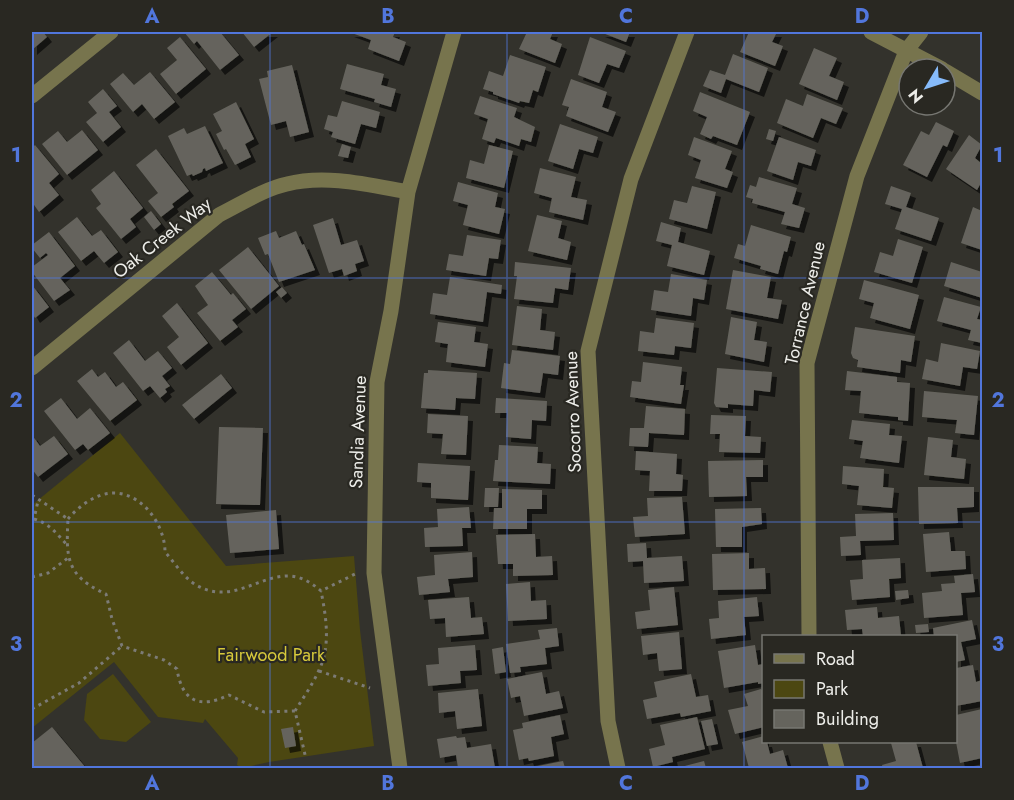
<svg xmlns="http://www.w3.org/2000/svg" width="1014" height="800" font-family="Jost,sans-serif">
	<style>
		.green { fill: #4c4711 }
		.building { fill: #65645d; filter: url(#shadow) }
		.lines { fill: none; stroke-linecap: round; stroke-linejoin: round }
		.path { stroke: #7c7b76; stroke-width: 3; stroke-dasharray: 3 4.5; stroke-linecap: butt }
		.street { stroke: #77744d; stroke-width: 15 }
		.grid { fill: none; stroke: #5176dc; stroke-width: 1.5; stroke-opacity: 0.55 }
		.labels { text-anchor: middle; stroke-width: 4.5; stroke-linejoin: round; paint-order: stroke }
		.street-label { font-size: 18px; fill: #edede9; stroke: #292822 }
		.park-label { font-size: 18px; fill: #d7c93b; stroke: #292822 }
		.neatline { fill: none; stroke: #5176dc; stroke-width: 2 }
		.grid-label { font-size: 20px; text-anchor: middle; font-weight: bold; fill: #5176dc }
	</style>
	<defs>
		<filter id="shadow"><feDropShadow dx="5" dy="5" stdDeviation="0" flood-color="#0009"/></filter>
	</defs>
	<rect width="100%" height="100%" fill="#33322c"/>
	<!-- green -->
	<path class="green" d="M 120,433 L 226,566 L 354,556 L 360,630 L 374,746 L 269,762 L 242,768 L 237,765 L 238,758 L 205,719 L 203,723 L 158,717 L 114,662 L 32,728 L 32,505 Z
		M 113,674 L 151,722 L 126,742 L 100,739 L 84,720 L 87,694 Z"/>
	<!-- building -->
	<path class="building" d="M 32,32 L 43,32 L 47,37 L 32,50 Z
		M 184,32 L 220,32 L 239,55 L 220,70 L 197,41 L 194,44 Z
		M 242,32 L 273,32 L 254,47 Z
		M 349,32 L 395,32 L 393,37 L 406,42 L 399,61 L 368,49 L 371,40 Z
		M 527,32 L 553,32 L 550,39 L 562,44 L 555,63 L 519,49 Z
		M 600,32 L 630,32 L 626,42 Z
		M 749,32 L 777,32 L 772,42 L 783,46 L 775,66 L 740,52 Z
		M 180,37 L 206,69 L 176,94 L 160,74 L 177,60 L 167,48 Z
		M 590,37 L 626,51 L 619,68 L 607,64 L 599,83 L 578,75 Z
		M 814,48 L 837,58 L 829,76 L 844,82 L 837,100 L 799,84 Z
		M 733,54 L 768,68 L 759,92 L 726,79 L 721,93 L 703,86 L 710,70 L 725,75 Z
		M 510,55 L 546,67 L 538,92 L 533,90 L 529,103 L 520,101 L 519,103 L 493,94 L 493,92 L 483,89 L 489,71 L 503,76 Z
		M 347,64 L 384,74 L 381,85 L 396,89 L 391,107 L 374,102 L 375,99 L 340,89 Z
		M 292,65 L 309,132 L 290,137 L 286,121 L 271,125 L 259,79 L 268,77 L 267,71 Z
		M 150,72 L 175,102 L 154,119 L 142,104 L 133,112 L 110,84 L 123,73 L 134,85 Z
		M 571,79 L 607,92 L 602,107 L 616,112 L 608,132 L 566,116 L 569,107 L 562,105 Z
		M 103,89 L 117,106 L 109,112 L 121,127 L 103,142 L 86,122 L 97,113 L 88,102 Z
		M 700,92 L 750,112 L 737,145 L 713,136 L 711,139 L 700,134 L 707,117 L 693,111 Z
		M 807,94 L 843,108 L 836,124 L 821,118 L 813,138 L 777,123 L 786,99 L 803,106 Z
		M 480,96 L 517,108 L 514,117 L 535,127 L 531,142 L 521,139 L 519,146 L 496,138 L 494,143 L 482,139 L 488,119 L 474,114 Z
		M 342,101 L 380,112 L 376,128 L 361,124 L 355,144 L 331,137 L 333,132 L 324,129 L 328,115 L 337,117 Z
		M 236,102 L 254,139 L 245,144 L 251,157 L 235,165 L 226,149 L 224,150 L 216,134 L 222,131 L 213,114 Z
		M 936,122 L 954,131 L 947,147 L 943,145 L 927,177 L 903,165 L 921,131 L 929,135 Z
		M 560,124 L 598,137 L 593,153 L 579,149 L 573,169 L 548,161 Z
		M 205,126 L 223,163 L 206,171 L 205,168 L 203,169 L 202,172 L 193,176 L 192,174 L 187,176 L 168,136 L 184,128 L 187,134 Z
		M 769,129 L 776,131 L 773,141 L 766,139 Z
		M 82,130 L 98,150 L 67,175 L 42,144 L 58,131 L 67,142 Z
		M 969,135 L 982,145 L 975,158 L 982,164 L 982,181 L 977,190 L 946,169 Z
		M 694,137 L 732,151 L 725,169 L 733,172 L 727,188 L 695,178 L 701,160 L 688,155 Z
		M 779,137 L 816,150 L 811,166 L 798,162 L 793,180 L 767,171 Z
		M 342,144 L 351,147 L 348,158 L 338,156 Z
		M 35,145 L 59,174 L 49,183 L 59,195 L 39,212 L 32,202 L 32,148 Z
		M 489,145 L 513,151 L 504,188 L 466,178 L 470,160 L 484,164 Z
		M 156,149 L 189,191 L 172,204 L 174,207 L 161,217 L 148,201 L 158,193 L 136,165 Z
		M 540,168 L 576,177 L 571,197 L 587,200 L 583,220 L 549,212 L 552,198 L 534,193 Z
		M 114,171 L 143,208 L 130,219 L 136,227 L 121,239 L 96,208 L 101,204 L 91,190 Z
		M 759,177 L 797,188 L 792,204 L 805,208 L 799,228 L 781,224 L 785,212 L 752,203 L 753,199 L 746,197 L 750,185 L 756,187 Z
		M 458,182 L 498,193 L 495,207 L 505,209 L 499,234 L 463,225 L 468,205 L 453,201 Z
		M 692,186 L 716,192 L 707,229 L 669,219 L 674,200 L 687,203 Z
		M 891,186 L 911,193 L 906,207 L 939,218 L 931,241 L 895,229 L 902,209 L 885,204 Z
		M 973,207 L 982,211 L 982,250 L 961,243 Z
		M 151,211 L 161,224 L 154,230 L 144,217 Z
		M 537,215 L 562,221 L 558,238 L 571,242 L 567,260 L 528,251 Z
		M 77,217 L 92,236 L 101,230 L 118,252 L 104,263 L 94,251 L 81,261 L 58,232 Z
		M 333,218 L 341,245 L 357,240 L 364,261 L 355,264 L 357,271 L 344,276 L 342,269 L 329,273 L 313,225 Z
		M 661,222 L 681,228 L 678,242 L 710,251 L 704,275 L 667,266 L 672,245 L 656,241 Z
		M 751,225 L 791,237 L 787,252 L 784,251 L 778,274 L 760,269 L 761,266 L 734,258 L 738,244 L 745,246 Z
		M 276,231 L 279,238 L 296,231 L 302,245 L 304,244 L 315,270 L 279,282 L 268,254 L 265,255 L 258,238 Z
		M 49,232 L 75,266 L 60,278 L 70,290 L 54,301 L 32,272 L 32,267 L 48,255 L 46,253 L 40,258 L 32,248 L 32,245 Z
		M 467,235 L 501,240 L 498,259 L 489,258 L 486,276 L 446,270 L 449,254 L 463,256 Z
		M 898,239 L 923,247 L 912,283 L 874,272 L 880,252 L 893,256 Z
		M 248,247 L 279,286 L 251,309 L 219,270 Z
		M 515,262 L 571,268 L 568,290 L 555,288 L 553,303 L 514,299 L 517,276 L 514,276 Z
		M 951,262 L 982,272 L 982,298 L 944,286 Z
		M 733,270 L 771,277 L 767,298 L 782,300 L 778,319 L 726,309 Z
		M 212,272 L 231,295 L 233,293 L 246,309 L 232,320 L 238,327 L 220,341 L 197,313 L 208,305 L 195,286 Z
		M 671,274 L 707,280 L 704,300 L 693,298 L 691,316 L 651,310 L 654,290 L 668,292 Z
		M 450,277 L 502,285 L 501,294 L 487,292 L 483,322 L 430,314 L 433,293 L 447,295 Z
		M 864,280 L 919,295 L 910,329 L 870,318 L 874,303 L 859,299 Z
		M 32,285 L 49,307 L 35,318 L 32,313 Z
		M 282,287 L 287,293 L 281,298 L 276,292 Z
		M 944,297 L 981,307 L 977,319 L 982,320 L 982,343 L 968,340 L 971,330 L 937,321 Z
		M 177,303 L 208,343 L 181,365 L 167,347 L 179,337 L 162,316 Z
		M 517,306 L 542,309 L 540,330 L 555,332 L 553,350 L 512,345 Z
		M 731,317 L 757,322 L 754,340 L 767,342 L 764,362 L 725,354 Z
		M 656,318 L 694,323 L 691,348 L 675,346 L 674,355 L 638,351 L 640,331 L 654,333 Z
		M 438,322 L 476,327 L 474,342 L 488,344 L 485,367 L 446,362 L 448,344 L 435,342 Z
		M 855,327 L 915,336 L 911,362 L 901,360 L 900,373 L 857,367 L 858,360 L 853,358 L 851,353 Z
		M 129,340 L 145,361 L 158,351 L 172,368 L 162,376 L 170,386 L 165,389 L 167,392 L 160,398 L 150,386 L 143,391 L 113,353 Z
		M 941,343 L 980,351 L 977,369 L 963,367 L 960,386 L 922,379 L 926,359 L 938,362 Z
		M 512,350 L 560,356 L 558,375 L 543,373 L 540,393 L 501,388 L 504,363 L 510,364 Z
		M 643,362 L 682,367 L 680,385 L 684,385 L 681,404 L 630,397 L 632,381 L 641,382 Z
		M 717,368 L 772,372 L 770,392 L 754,390 L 753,406 L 728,404 L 728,408 L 716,407 L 714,403 Z
		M 92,369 L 98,377 L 105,372 L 116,387 L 123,382 L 137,400 L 110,421 L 77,381 Z
		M 428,370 L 477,373 L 475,399 L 456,398 L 455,410 L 421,408 L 424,373 L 428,373 Z
		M 847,371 L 897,377 L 897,382 L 910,383 L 908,421 L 898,420 L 898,417 L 859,413 L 861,391 L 845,390 Z
		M 221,374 L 232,388 L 194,419 L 182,405 Z
		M 924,391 L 978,396 L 974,435 L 955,433 L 957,420 L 922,417 Z
		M 61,398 L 77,419 L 90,408 L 110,433 L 88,450 L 83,444 L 75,450 L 44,411 Z
		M 496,398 L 547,401 L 546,421 L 532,420 L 531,439 L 506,437 L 507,413 L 495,413 Z
		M 646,406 L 685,409 L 684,435 L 649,433 L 648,447 L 629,446 L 630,428 L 644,428 Z
		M 428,414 L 468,416 L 466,455 L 441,454 L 443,434 L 427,433 Z
		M 711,415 L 746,416 L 745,436 L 761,437 L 760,453 L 719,452 L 720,434 L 710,434 Z
		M 852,420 L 890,424 L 889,435 L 902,436 L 899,463 L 860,458 L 863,441 L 849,439 Z
		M 219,427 L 263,428 L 260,505 L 216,504 Z
		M 32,435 L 40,446 L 54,436 L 68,454 L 38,477 L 32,469 Z
		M 928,437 L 953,440 L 951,457 L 966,459 L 964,479 L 924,475 Z
		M 499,445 L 538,447 L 537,463 L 551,464 L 550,484 L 493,481 L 495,460 L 498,460 Z
		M 636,451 L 677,454 L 676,474 L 683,475 L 682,491 L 649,491 L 650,471 L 635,470 Z
		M 763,460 L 763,477 L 746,477 L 747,496 L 709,497 L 708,461 Z
		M 418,463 L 470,466 L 468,500 L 431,498 L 431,483 L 417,482 Z
		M 843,466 L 884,469 L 883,487 L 894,488 L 892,508 L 857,505 L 859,486 L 842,484 Z
		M 918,487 L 974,487 L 974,507 L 957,508 L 958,523 L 919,524 Z
		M 485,488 L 499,488 L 498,507 L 484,507 Z
		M 502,489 L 542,490 L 542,509 L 527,509 L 527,529 L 493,529 L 494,508 L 502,508 Z
		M 682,497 L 685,534 L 635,537 L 633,517 L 648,516 L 647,498 Z
		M 469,507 L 471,528 L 462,528 L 463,546 L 425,547 L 424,528 L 438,527 L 437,509 Z
		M 761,508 L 762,524 L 742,527 L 742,547 L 716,547 L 715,509 Z
		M 276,510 L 279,549 L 230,553 L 226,515 Z
		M 893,513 L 894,540 L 860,541 L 861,555 L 841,556 L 840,537 L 856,536 L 855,514 Z
		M 949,532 L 951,551 L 965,551 L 966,569 L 926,572 L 923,534 Z
		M 535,534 L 536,557 L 552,556 L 553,575 L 513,576 L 513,564 L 498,564 L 496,535 Z
		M 646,543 L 647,558 L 682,556 L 684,581 L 644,583 L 643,561 L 628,562 L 627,544 Z
		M 472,552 L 473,577 L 448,579 L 450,592 L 419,595 L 417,577 L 435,575 L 434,555 Z
		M 749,553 L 749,569 L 765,568 L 766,589 L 713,590 L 712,554 Z
		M 900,558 L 901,578 L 889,579 L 890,597 L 852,600 L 850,580 L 863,579 L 862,560 Z
		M 973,574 L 975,592 L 961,593 L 963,615 L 924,618 L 922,593 L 942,591 L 941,584 L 955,583 L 954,576 Z
		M 530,582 L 531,601 L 546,600 L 547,619 L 508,621 L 506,584 Z
		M 674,587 L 678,625 L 637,629 L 635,612 L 650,610 L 648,590 Z
		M 908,590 L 909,598 L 896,600 L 895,591 Z
		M 469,597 L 471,618 L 482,617 L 484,634 L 446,637 L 445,618 L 430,619 L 428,600 Z
		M 757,597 L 759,616 L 744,617 L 746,635 L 711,639 L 709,619 L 719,618 L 718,601 Z
		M 877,607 L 878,618 L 899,616 L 901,636 L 863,636 L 862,629 L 847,630 L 845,610 Z
		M 972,620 L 976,639 L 961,642 L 965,660 L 956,662 L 956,636 L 934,636 L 933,628 Z
		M 928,624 L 929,632 L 916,633 L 915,625 Z
		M 557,628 L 559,646 L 545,648 L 547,664 L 520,667 L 521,672 L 510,673 L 506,644 L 540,639 L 538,630 Z
		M 679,632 L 682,669 L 659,671 L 657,653 L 643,655 L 641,636 Z
		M 475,645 L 477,670 L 460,671 L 461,683 L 428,686 L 426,665 L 439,664 L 438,648 Z
		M 755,645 L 758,665 L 764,664 L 764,683 L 758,684 L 758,682 L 724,688 L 718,651 Z
		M 503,647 L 506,672 L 495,674 L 492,649 Z
		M 973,665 L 976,682 L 982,680 L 982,701 L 956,706 L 956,668 Z
		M 542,672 L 546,694 L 559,691 L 563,708 L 524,716 L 520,696 L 511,698 L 507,679 Z
		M 691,674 L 696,697 L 708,695 L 711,711 L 681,717 L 680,713 L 647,719 L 643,700 L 657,697 L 654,682 Z
		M 478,689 L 482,726 L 457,729 L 455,711 L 439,713 L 438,693 Z
		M 761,689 L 764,693 L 764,727 L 735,734 L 728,710 L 748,706 L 744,694 Z
		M 982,709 L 982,732 L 981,733 L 982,758 L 960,763 L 956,742 L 956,715 Z
		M 560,715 L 564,734 L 551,737 L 554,756 L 529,761 L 528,758 L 519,760 L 513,730 L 523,728 L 522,723 Z
		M 697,717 L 705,749 L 672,757 L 673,762 L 653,767 L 649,749 L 665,745 L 660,725 Z
		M 712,719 L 718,744 L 707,746 L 701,721 Z
		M 52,727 L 86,768 L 32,768 L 32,743 Z
		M 293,727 L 296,746 L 285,748 L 281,729 Z
		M 456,736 L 457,738 L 465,737 L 467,748 L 491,744 L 495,768 L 458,768 L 456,755 L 440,758 L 437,739 Z
		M 764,736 L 764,742 L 767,742 L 770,754 L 783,750 L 788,768 L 749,768 L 742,742 Z
		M 897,742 L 916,742 L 923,768 L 883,768 L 882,765 L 896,761 L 891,743 Z
		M 563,761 L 565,768 L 533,768 L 533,767 Z
		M 704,761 L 706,768 L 677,768 Z"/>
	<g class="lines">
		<!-- path -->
		<path class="path" d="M 32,495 L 68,519 C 66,558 66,576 106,594 L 112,619 L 122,646 L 164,660 L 177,669 C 182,702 200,709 229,695 L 264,712 L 295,711 L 306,759
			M 34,519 C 49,523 57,534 67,545
			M 68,519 C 79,506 97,492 116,493 C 144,495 165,526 165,552 C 174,562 182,575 193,583 C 229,607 256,576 288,576 C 301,576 312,583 321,591 L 357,573
			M 32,520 L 34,519 L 38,501
			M 32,577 L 48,573 L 68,558
			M 319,671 L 370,688
			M 32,709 L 79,683 L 122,646
			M 295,711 C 303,698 313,684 319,670 C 331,646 326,616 321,591"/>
		<!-- street -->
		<path class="street" d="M 871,32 L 942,69
			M 945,71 L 982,93
			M 32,96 L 111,32
			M 32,368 L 219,215 C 241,204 264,189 287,184 C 326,174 369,185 408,192
			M 809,636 L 807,363 L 857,176 L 906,51 L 921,32
			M 830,742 L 837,768
			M 400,768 L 374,573 L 377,382 L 391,311 L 408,192 L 454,32
			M 618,768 L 608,721 L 588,351 L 631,179 L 687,32"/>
	</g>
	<!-- grid -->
	<path class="grid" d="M 270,32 L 270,768M 507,32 L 507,768M 744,32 L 744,768M 32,278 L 982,278M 32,522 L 982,522"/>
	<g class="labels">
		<!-- street labels -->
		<g class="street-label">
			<text transform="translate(162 238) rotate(-38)" y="6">Oak Creek Way</text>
			<text transform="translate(805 303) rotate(-77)" y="6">Torrance Avenue</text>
			<text transform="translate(573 412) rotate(-92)" y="6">Socorro Avenue</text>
			<text transform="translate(358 432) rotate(-88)" y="6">Sandia Avenue</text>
		</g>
		<!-- park labels -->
		<g class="park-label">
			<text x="271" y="661">Fairwood Park</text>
		</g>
	</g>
	<!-- border -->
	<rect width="1014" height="800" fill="none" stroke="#292822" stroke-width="66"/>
	<!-- legend -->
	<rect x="762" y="635" width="195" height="108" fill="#292822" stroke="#777772" stroke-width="1.5"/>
	<rect x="774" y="654" width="30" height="9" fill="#77744d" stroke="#777772" stroke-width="1.5"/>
	<text x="816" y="665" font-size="18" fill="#edede9">Road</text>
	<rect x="774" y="680" width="30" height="18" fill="#4c4711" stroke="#777772" stroke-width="1.5"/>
	<text x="816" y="695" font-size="18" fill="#edede9">Park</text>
	<rect x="774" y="710" width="30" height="18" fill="#65645d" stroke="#777772" stroke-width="1.5"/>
	<text x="816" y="725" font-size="18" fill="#edede9">Building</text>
	<!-- north arrow -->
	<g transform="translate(927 87) rotate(231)"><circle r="28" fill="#292822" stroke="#777772" stroke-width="1.5"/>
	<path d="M0-4.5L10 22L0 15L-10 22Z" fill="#86bbfb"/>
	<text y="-9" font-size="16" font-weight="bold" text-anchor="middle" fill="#edede9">N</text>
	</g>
	<rect x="33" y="33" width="948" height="734" class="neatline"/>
	<g class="grid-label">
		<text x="152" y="23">A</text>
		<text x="388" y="23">B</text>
		<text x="626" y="23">C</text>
		<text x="862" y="23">D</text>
		<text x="16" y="162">1</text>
		<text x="998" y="162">1</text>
		<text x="16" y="407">2</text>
		<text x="998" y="407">2</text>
		<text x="16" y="651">3</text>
		<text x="998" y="651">3</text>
		<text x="152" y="790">A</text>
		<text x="388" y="790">B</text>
		<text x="626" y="790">C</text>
		<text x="862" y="790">D</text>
	</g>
</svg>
